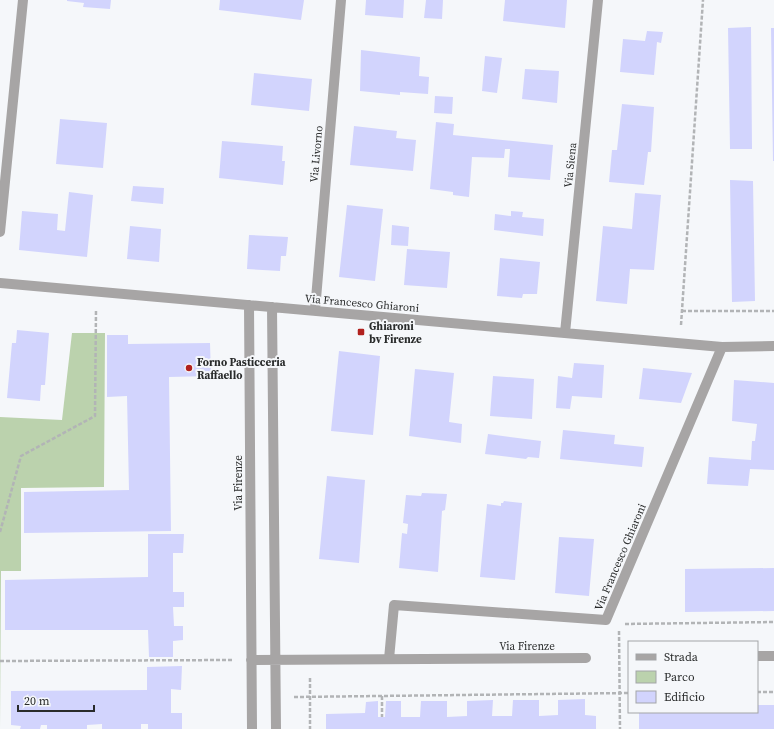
<svg xmlns="http://www.w3.org/2000/svg" width="774" height="729" font-family="'Source Serif 4',serif">
	<style>
		.green { fill: #bbd2ad }
		.building { fill: #d2d4fd }
		.lines { fill: none; stroke-linecap: round; stroke-linejoin: round }
		.path { stroke: #b2b4b6; stroke-width: 2.5; stroke-dasharray: 4 2; stroke-linecap: butt }
		.street { stroke: #a7a5a5; stroke-width: 10 }
		.poi-dot { fill: #b1211e; stroke: #f5f7fa; stroke-width: 1.5 }
		.labels { text-anchor: middle; stroke-width: 4; stroke-linejoin: round; paint-order: stroke }
		.street-label { font-size: 11px; fill: #292b2b; stroke: #f5f7fa }
		.poi-label { font-size: 11px; font-weight: bold; fill: #292b2b; stroke: #f5f7fa; text-anchor: start }
	</style>
	<rect width="100%" height="100%" fill="#f5f7fa"/>
	<!-- green -->
	<path class="green" d="M 72,333 L 105,333 L 104,487 L 21,488 L 21,571 L 1,571 L 0,729 L 0,417 L 62,420 Z"/>
	<!-- building -->
	<path class="building" d="M 67,0 L 111,0 L 110,9 L 83,7 L 84,3 L 67,1 Z
		M 220,0 L 304,0 L 301,20 L 219,10 Z
		M 366,0 L 404,0 L 403,18 L 365,15 Z
		M 426,0 L 443,0 L 442,19 L 424,18 Z
		M 505,0 L 567,0 L 565,28 L 503,21 Z
		M 751,27 L 752,149 L 730,149 L 728,28 Z
		M 771,28 L 774,28 L 774,161 L 773,161 Z
		M 647,31 L 663,32 L 661,43 L 657,42 L 654,75 L 620,72 L 623,39 L 645,41 Z
		M 361,50 L 420,57 L 419,76 L 429,77 L 428,94 L 400,92 L 400,95 L 360,91 Z
		M 485,56 L 502,58 L 497,93 L 482,91 Z
		M 525,69 L 559,71 L 557,103 L 522,99 Z
		M 254,73 L 312,79 L 309,111 L 251,105 Z
		M 435,96 L 453,97 L 452,114 L 434,113 Z
		M 622,104 L 654,107 L 651,152 L 648,152 L 644,185 L 609,182 L 612,150 L 617,150 Z
		M 60,119 L 107,123 L 103,168 L 56,164 Z
		M 436,122 L 454,124 L 453,135 L 553,145 L 550,180 L 508,177 L 510,149 L 505,149 L 504,158 L 472,157 L 469,197 L 453,195 L 453,192 L 430,189 Z
		M 354,126 L 397,131 L 396,138 L 416,140 L 413,171 L 350,165 Z
		M 222,141 L 283,146 L 282,161 L 285,161 L 283,185 L 219,178 Z
		M 730,180 L 753,181 L 755,301 L 732,302 Z
		M 133,186 L 164,188 L 163,204 L 131,201 Z
		M 69,192 L 93,195 L 87,257 L 19,250 L 22,211 L 58,214 L 57,230 L 65,231 Z
		M 635,193 L 661,195 L 654,270 L 630,269 L 627,304 L 596,301 L 603,226 L 632,229 Z
		M 347,205 L 383,209 L 375,281 L 339,277 Z
		M 511,211 L 523,212 L 522,217 L 544,219 L 543,236 L 494,230 L 495,214 L 511,216 Z
		M 392,225 L 409,227 L 408,246 L 391,245 Z
		M 130,226 L 161,229 L 159,262 L 127,259 Z
		M 249,235 L 288,237 L 286,256 L 281,256 L 280,271 L 247,269 Z
		M 407,249 L 450,252 L 447,288 L 404,285 Z
		M 500,258 L 540,262 L 537,294 L 523,294 L 522,298 L 497,296 Z
		M 17,330 L 49,333 L 45,385 L 41,385 L 40,401 L 7,398 L 12,343 L 16,343 Z
		M 107,335 L 128,335 L 128,344 L 210,343 L 211,376 L 169,377 L 171,531 L 24,533 L 24,492 L 129,490 L 127,396 L 107,397 Z
		M 339,351 L 380,356 L 373,435 L 331,431 Z
		M 574,363 L 604,365 L 602,398 L 572,396 L 570,409 L 556,408 L 558,376 L 572,378 Z
		M 643,368 L 692,373 L 681,403 L 639,399 Z
		M 415,369 L 454,373 L 449,422 L 462,424 L 461,443 L 409,436 Z
		M 493,376 L 534,379 L 532,419 L 490,416 Z
		M 734,380 L 774,383 L 774,470 L 750,469 L 748,486 L 707,484 L 709,457 L 751,460 L 752,441 L 755,441 L 757,424 L 732,421 Z
		M 563,430 L 615,435 L 614,444 L 644,447 L 642,467 L 560,459 Z
		M 488,434 L 541,441 L 539,458 L 528,457 L 526,459 L 485,454 Z
		M 327,476 L 365,480 L 359,563 L 319,559 Z
		M 422,493 L 447,494 L 445,510 L 442,511 L 438,572 L 399,568 L 402,533 L 407,534 L 408,524 L 403,523 L 406,495 L 421,496 Z
		M 504,501 L 522,503 L 515,580 L 480,577 L 487,504 L 501,506 L 501,503 L 503,503 Z
		M 148,534 L 184,534 L 183,553 L 173,553 L 173,592 L 184,592 L 184,607 L 173,607 L 174,626 L 183,626 L 183,640 L 173,641 L 173,657 L 149,657 L 148,630 L 5,630 L 5,580 L 148,577 Z
		M 559,537 L 594,539 L 589,596 L 555,593 Z
		M 774,568 L 774,611 L 685,612 L 685,569 Z
		M 182,666 L 181,690 L 171,689 L 171,713 L 182,713 L 182,729 L 148,729 L 148,724 L 141,724 L 141,729 L 102,729 L 102,724 L 87,725 L 87,729 L 47,729 L 47,725 L 41,725 L 40,729 L 20,729 L 21,726 L 11,725 L 11,691 L 147,690 L 147,667 Z
		M 585,699 L 585,715 L 596,716 L 596,729 L 326,729 L 326,714 L 365,713 L 366,702 L 378,701 L 378,717 L 385,717 L 386,701 L 401,701 L 401,717 L 420,717 L 421,701 L 447,701 L 447,717 L 467,716 L 467,701 L 493,700 L 492,716 L 512,716 L 513,700 L 539,700 L 539,716 L 558,715 L 558,700 Z
		M 757,705 L 774,705 L 774,729 L 639,729 L 639,712 L 757,712 Z"/>
	<g class="lines">
		<!-- path -->
		<path class="path" d="M 682,311 L 774,311
			M 681,325 L 703,0
			M 0,532 L 21,456 L 95,416 L 96,310
			M 625,624 L 774,622
			M 619,631 L 620,729
			M 0,661 L 233,660
			M 310,678 L 310,729
			M 757,692 L 774,692
			M 382,696 L 382,717
			M 294,697 L 629,693"/>
		<!-- street -->
		<path class="street" d="M 0,232 L 23,0
			M 0,283 L 722,347 L 774,346
			M 249,305 L 252,729
			M 272,307 L 276,729
			M 315,311 L 341,0
			M 565,333 L 598,0
			M 757,656 L 774,656
			M 389,659 L 394,605 L 606,620 L 722,347
			M 251,660 L 586,658"/>
	</g>
	<!-- markers -->
	<g class="poi-dot">
		<rect x="357" y="328" width="8" height="8" rx="2"/>
		<circle cx="189" cy="368" r="4"/>
	</g>
	<g class="labels">
		<!-- street labels -->
		<g class="street-label">
			<text transform="translate(316 154) rotate(-85)" y="4">Via Livorno</text>
			<text transform="translate(570 165) rotate(-84)" y="4">Via Siena</text>
			<text transform="translate(362 303) rotate(5)" y="4">Via Francesco Ghiaroni</text>
			<text transform="translate(238 483) rotate(-90)" y="4">Via Firenze</text>
			<text transform="translate(620 557) rotate(-67)" y="4">Via Francesco Ghiaroni</text>
			<text x="527" y="650">Via Firenze</text>
		</g>
		<!-- poi labels -->
		<g class="poi-label">
			<text x="369" y="330">Ghiaroni<tspan x="369" dy="13">bv Firenze</tspan></text>
			<text x="197" y="366">Forno Pasticceria<tspan x="197" dy="13">Raffaello</tspan></text>
		</g>
	</g>
	<!-- legend -->
	<rect x="628" y="641" width="130" height="72" fill="#f5f7fa" stroke="#a3a5a7"/>
	<rect x="636" y="654" width="20" height="6" fill="#a7a5a5" stroke="#a3a5a7"/>
	<text x="664" y="661" font-size="12" fill="#292b2b">Strada</text>
	<rect x="636" y="671" width="20" height="12" fill="#bbd2ad" stroke="#a3a5a7"/>
	<text x="664" y="681" font-size="12" fill="#292b2b">Parco</text>
	<rect x="636" y="691" width="20" height="12" fill="#d2d4fd" stroke="#a3a5a7"/>
	<text x="664" y="701" font-size="12" fill="#292b2b">Edificio</text>
	<!-- scale -->
	<path d="M18 705v6h76v-6" fill="none" stroke="#292b2b" stroke-width="2"/>
	<text x="24" y="705" font-size="12" fill="#292b2b" stroke="#f5f7fa" stroke-width="3" paint-order="stroke">20 m</text>
</svg>
